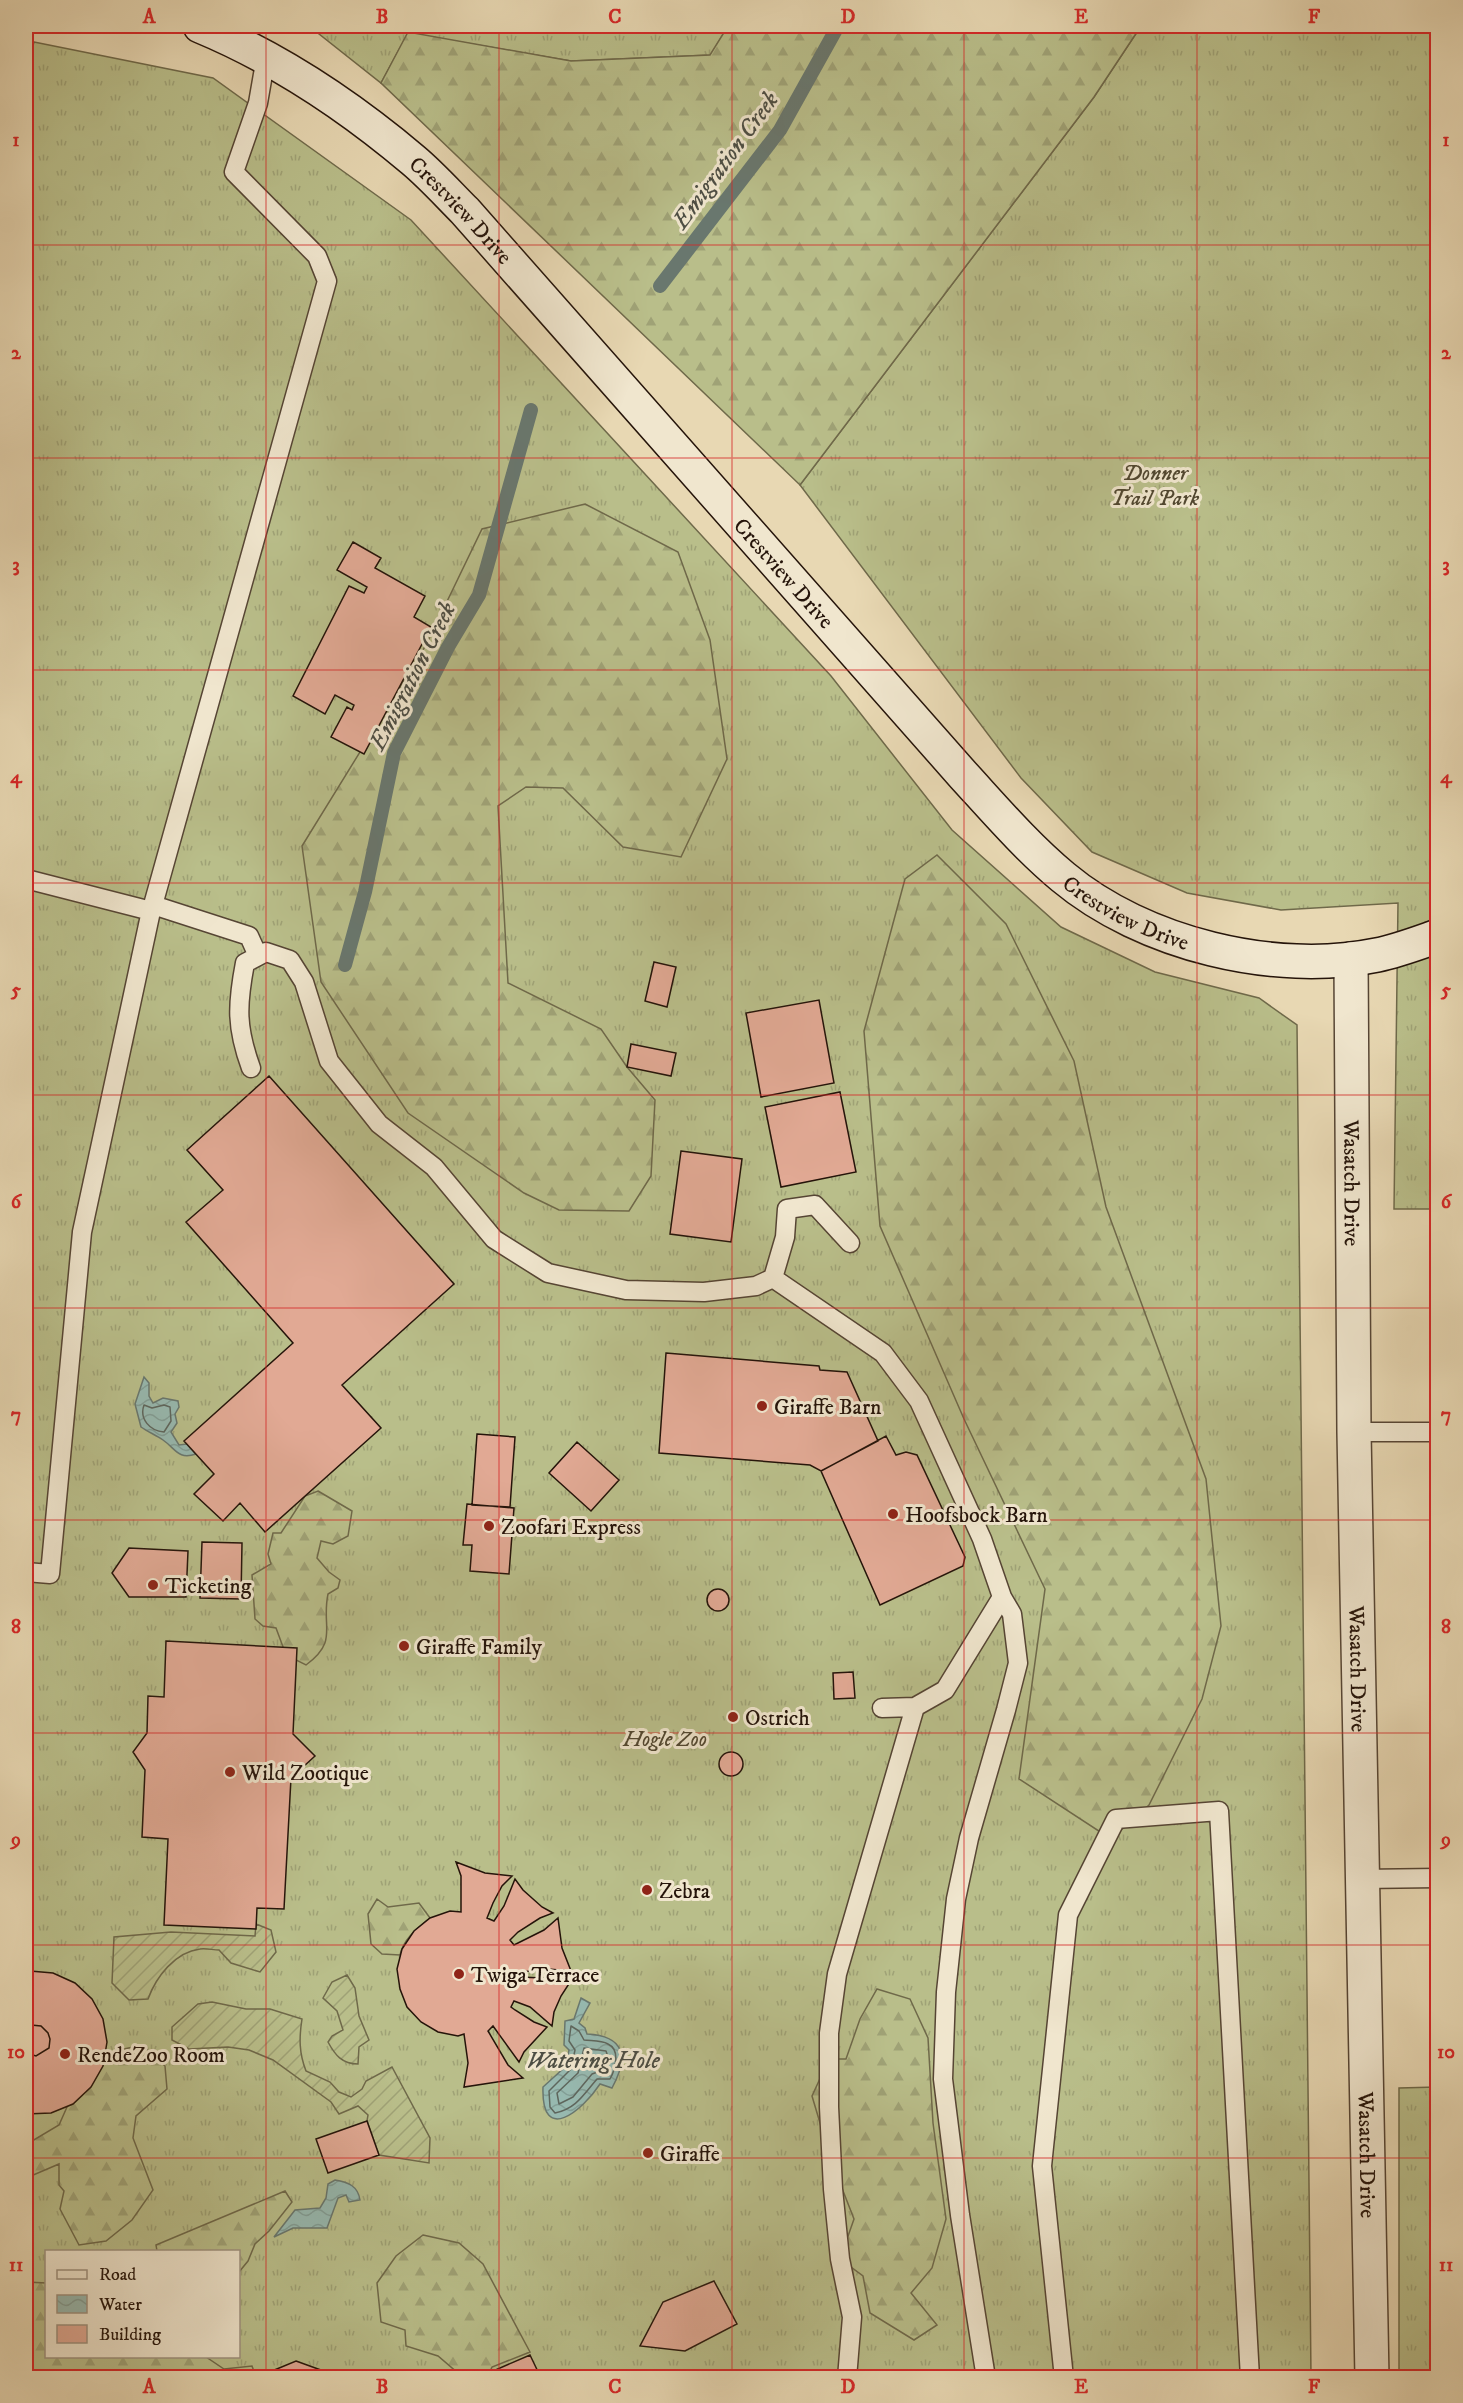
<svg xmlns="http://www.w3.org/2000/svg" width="1463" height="2403" font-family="'IM FELL DW Pica',serif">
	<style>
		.grass { fill: url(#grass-tufts); stroke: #6f694a; stroke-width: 1.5; fill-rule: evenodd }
		.forest { fill: url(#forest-firs); stroke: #6f694a; stroke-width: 1.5 }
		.garden { fill: url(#garden-furrows); stroke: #6f694a; stroke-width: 1.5 }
		.water { fill: url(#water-waves); stroke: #69776e; stroke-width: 1.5 }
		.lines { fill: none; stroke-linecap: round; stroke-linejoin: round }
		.shore { stroke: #5e665d; stroke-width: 1.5 }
		.stream { stroke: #69776e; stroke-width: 14 }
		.building { fill: #e1a994; stroke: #25140a; stroke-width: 1.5 }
		.lane-casing { stroke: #564534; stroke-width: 21 }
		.street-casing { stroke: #564534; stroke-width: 36 }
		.secondary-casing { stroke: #25140a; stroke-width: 36 }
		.lane { stroke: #f0e6ce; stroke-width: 18 }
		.street { stroke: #f0e6ce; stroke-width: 33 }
		.secondary { stroke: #f0e6ce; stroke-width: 33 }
		.grid { fill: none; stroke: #d62828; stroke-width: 1.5; stroke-opacity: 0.55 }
		.poi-dot { fill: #8f2418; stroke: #f0e6ce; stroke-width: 2 }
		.labels { text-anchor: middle; stroke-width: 6; stroke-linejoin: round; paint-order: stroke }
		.street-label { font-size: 22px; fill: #25140a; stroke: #f0e6ce }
		.park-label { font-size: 22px; font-style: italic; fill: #514730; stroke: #f0e6ce }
		.poi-label { font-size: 22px; fill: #25140a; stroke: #f0e6ce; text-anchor: start }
		.water-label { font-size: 24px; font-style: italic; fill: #4d4e44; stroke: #f0e6ce }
		.neatline { fill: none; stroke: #d62828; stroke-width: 2 }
		.grid-label { font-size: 20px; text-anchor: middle; font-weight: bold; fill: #d62828 }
	</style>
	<defs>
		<pattern id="grass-tufts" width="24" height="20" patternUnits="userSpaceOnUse" patternTransform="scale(1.5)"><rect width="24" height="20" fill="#b9be8a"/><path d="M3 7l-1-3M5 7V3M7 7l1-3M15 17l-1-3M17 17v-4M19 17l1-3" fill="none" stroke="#9fa276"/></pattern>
		<pattern id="forest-firs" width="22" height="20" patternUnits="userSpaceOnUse" patternTransform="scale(1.5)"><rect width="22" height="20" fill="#b9be8a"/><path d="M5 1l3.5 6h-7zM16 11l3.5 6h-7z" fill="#9fa276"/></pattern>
		<pattern id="garden-furrows" width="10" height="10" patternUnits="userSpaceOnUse" patternTransform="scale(1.5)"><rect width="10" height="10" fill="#b9be8a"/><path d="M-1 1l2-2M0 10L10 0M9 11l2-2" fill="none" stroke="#9fa276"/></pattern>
		<pattern id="water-waves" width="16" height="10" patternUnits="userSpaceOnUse" patternTransform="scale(1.5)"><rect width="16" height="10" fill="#97b9b0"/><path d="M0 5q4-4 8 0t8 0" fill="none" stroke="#829e96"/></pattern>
	</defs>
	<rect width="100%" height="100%" fill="#e8d8b3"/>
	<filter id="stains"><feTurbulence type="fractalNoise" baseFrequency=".00333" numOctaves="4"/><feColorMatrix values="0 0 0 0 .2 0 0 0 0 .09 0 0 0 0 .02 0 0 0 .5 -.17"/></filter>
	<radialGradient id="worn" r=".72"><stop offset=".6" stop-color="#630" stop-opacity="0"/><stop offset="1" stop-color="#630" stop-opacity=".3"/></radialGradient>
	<!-- grass -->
	<path class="grass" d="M 309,26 L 728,26 L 711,55 L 571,61 L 408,33 L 381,83 Z
		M 1141,26 L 1437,26 L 1437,1209 L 1394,1209 L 1398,903 L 1281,910 L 1187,893 L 1092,852 L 1021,778 L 800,485 L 1094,97 Z
		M 34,42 L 213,78 L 411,220 L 831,676 L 952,830 L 1061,927 L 1155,972 L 1259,998 L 1297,1025 L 1311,2377 L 26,2378 L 26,71 ZM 46,2252 L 238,2252 L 238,2356 L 46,2356 Z
		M 1437,2087 L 1437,2377 L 1399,2377 L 1399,2088 Z"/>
	<!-- forest -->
	<path class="forest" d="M 728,26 L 1141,26 L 1094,97 L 800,485 L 381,83 L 408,32 L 571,61 L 710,55 Z
		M 585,504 L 678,552 L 710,640 L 727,759 L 681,857 L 623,847 L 563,788 L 526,787 L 498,806 L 508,983 L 601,1029 L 627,1067 L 655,1100 L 651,1176 L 629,1211 L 559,1210 L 524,1193 L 408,1113 L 321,982 L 302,846 L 426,645 L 482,529 Z
		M 937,855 L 1006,924 L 1074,1061 L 1106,1207 L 1206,1479 L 1221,1626 L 1202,1699 L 1149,1805 L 1111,1839 L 1019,1779 L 1045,1589 L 964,1419 L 880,1226 L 864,1031 L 905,879 Z
		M 318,1491 L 352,1511 L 348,1536 L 333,1544 L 321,1541 L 317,1558 L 329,1572 L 340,1580 L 338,1588 L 328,1594 C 321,1627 339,1641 306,1665 L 286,1655 L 276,1628 L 263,1626 L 255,1619 L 252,1575 L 271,1564 L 268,1554 L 273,1533 L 281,1533 L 305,1496 Z
		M 377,1899 L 388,1907 L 419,1903 L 430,1918 C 418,1928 404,1938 400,1955 L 382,1954 L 371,1944 L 368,1914 Z
		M 877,1989 L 910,1999 L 928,2038 L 933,2123 L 946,2219 L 932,2268 L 911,2293 L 937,2325 L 914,2340 L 870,2313 L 863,2276 L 840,2259 L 854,2219 L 831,2160 L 812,2096 L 829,2059 L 846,2059 L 860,2019 Z
		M 142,2045 L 165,2066 L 167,2089 L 136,2116 L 133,2138 L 153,2190 L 132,2220 L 106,2241 L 79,2245 L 60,2209 L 64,2191 L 59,2185 L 59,2164 L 31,2176 L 26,2156 L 32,2141 L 59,2125 L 75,2089 L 96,2059 L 124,2049 Z
		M 285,2191 L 292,2202 L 269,2231 L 255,2244 L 248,2261 L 239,2272 L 238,2252 L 157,2251 L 156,2245 Z
		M 423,2235 L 459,2243 L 483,2264 L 530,2352 L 492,2367 L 488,2376 L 458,2373 L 438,2356 L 406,2346 L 405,2330 L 381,2322 L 377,2283 L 396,2256 Z
		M 26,2282 L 46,2283 L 46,2356 L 206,2357 L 224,2369 L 252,2366 L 256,2377 L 26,2377 Z"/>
	<!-- garden -->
	<path class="garden" d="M 256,1924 L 271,1930 L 276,1952 L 260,1972 L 231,1963 L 219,1950 C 213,1950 206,1948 200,1949 C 175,1952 156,1977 148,1999 L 129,2000 L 112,1983 L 114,1937 L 171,1932 L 255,1936 Z
		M 347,1975 L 355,1988 L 359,2016 L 369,2040 L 359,2047 L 358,2064 C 342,2064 335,2055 328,2042 L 332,2036 L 343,2030 L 337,2011 L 323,1998 L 332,1982 Z
		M 212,2002 L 246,2009 L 270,2009 L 302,2019 C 299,2038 299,2053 306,2071 L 330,2082 L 339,2092 L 351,2097 L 362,2089 L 366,2081 L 392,2067 L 430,2138 L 429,2163 L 379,2155 L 367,2121 L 368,2115 L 358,2106 L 339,2114 L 331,2102 L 273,2060 L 249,2050 L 228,2047 L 189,2049 L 172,2040 L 172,2027 L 198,2004 Z"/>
	<!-- water -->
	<path class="water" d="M 144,1377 L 149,1383 L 149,1396 L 153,1403 L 163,1398 L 178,1401 L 179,1407 L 175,1414 L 177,1423 L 171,1432 L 179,1445 L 187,1444 L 196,1454 C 178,1460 176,1449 163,1440 C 156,1435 148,1432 141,1427 L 135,1404 Z
		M 581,1998 L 590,2003 L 579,2023 L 585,2028 L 587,2034 C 625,2036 629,2057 612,2088 L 600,2084 C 583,2110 541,2146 543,2087 L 566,2066 L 569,2050 L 564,2045 L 565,2021 L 574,2019 Z
		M 335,2180 C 348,2182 358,2186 360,2200 L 349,2202 L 346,2195 L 338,2198 L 327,2228 L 293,2228 L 274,2237 L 295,2210 L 320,2208 L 326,2198 L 328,2184 Z"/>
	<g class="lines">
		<!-- shore -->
		<path class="shore" d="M 144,1405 L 152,1408 L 164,1405 L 170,1407 L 171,1421 L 164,1432 C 150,1431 139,1419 144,1405 Z
			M 571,2026 L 579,2031 L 584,2040 C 592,2041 601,2040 608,2044 C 621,2050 615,2070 610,2079 L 597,2079 C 584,2094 576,2109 555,2113 L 550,2107 L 549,2091 L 571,2069 L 575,2050 L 569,2041 Z
			M 584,2048 L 606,2051 L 608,2057 L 606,2069 L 592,2074 L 573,2097 L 559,2104 L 557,2093 L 578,2073 Z"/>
		<!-- stream -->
		<path class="stream" d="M 660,286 L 780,130 L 838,26
			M 345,965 L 365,892 L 394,753 L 448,647 L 479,595 L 531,410"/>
	</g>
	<!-- building -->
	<path class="building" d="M 353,542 L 381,558 L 375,568 L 425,596 L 414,617 L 431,627 L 364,754 L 331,737 L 347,707 L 352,710 L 354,705 L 335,695 L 325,714 L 293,696 L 349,586 L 364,593 L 367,587 L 337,570 Z
		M 654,962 L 676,967 L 667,1007 L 645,1001 Z
		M 819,1000 L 834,1083 L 761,1097 L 746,1013 Z
		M 631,1044 L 676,1053 L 671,1076 L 627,1067 Z
		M 269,1076 L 454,1284 L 342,1385 L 381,1428 L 265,1532 L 240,1503 L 223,1521 L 194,1494 L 214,1474 L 184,1441 L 293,1343 L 186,1222 L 223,1190 L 187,1150 Z
		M 840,1092 L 856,1172 L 781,1187 L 765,1107 Z
		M 681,1151 L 742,1159 L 731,1242 L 670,1234 Z
		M 666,1353 L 819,1366 L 820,1370 L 847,1372 L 878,1441 L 821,1471 L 810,1465 L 659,1453 Z
		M 477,1434 L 515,1437 L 510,1507 L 472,1505 Z
		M 886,1436 L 896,1455 L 906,1452 L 917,1455 L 965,1557 L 963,1566 L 880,1605 L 821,1471 Z
		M 577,1442 L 619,1480 L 591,1511 L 549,1473 Z
		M 467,1504 L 514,1508 L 509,1574 L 470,1571 L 472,1545 L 463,1545 Z
		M 202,1542 L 242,1543 L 241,1599 L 200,1598 Z
		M 129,1548 L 188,1551 L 186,1597 L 129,1597 L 112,1573 Z
		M707 1600a11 11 0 1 1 22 0a11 11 0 1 1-22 0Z
		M 166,1641 L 297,1648 L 293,1734 L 315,1756 L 291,1778 L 284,1909 L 257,1908 L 256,1929 L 164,1925 L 168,1839 L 142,1837 L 145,1770 L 133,1752 L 147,1733 L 148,1696 L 164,1697 Z
		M 853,1672 L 855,1698 L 834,1699 L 833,1673 Z
		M719 1764a12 12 0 1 1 24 0a12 12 0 1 1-24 0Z
		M 456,1862 L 485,1873 L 512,1876 L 502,1886 L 493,1903 L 487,1918 L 494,1921 L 504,1906 L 515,1879 L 523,1890 L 542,1907 L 553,1913 L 540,1918 L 518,1932 L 510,1940 L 514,1945 L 544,1930 L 558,1918 L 562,1948 L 571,1971 L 548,1969 L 522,1972 L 521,1977 L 564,1979 L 574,1976 L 561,1996 L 554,2012 L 552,2026 L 530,2007 L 514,2001 L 511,2007 L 515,2010 L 534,2022 L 547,2027 L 524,2052 L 519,2062 L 493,2026 L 488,2031 L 508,2065 L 523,2078 L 464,2087 L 468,2063 L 464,2034 L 458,2036 L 438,2032 L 421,2022 L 407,2007 L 400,1989 L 397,1969 L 402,1949 L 414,1931 L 430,1918 L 450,1911 L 461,1912 L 461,1876 Z
		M 30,1971 L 53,1973 L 75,1983 L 92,1999 L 103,2019 L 107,2042 L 103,2066 L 91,2087 L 73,2104 L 51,2113 L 26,2114 L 26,1972 Z
		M 31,2025 L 41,2026 L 48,2033 L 50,2039 L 49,2048 L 36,2056 L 26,2053 L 26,2028 Z
		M 367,2121 L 379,2155 L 328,2173 L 316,2139 Z
		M 26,2174 L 29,2281 L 26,2281 Z
		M 714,2281 L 737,2324 L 685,2351 L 640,2346 L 663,2302 Z
		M 530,2355 L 541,2378 L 490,2378 L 493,2371 Z
		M 296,2361 L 343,2378 L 275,2378 L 272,2371 Z"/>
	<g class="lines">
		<!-- lane casing -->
		<g class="lane-casing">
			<path id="lane" d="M 26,879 L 151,911 L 153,905 L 327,281 L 317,256 L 234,172 L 258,103 L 266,57
				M 153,905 L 249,936 L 258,956
				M 251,1068 C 236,1027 237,1005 245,963 L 266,952 L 290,960 L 304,982 L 329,1061 L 379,1124 L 434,1167 L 494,1239 L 548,1273 L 626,1290 L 704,1292 L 756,1286 L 773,1278 L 785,1237 L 787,1209 L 815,1205 L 850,1243
				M 773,1278 L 883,1353 L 919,1401 L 982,1539 L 1002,1597 L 945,1690 L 915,1707 L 882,1708
				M 1354,1432 L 1438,1432
				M 26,1572 L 50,1574 L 82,1232 L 151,911
				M 1361,1879 L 1438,1878
				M 847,2378 L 852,2317 L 840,2259 L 833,2189 L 829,2107 L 829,2033 L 837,1974 L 915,1707
				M 986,2378 L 960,2215 L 943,2079 L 946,1992 L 956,1899 L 969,1838 L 1006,1710 L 1018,1663 L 1012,1614 L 1002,1597
				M 1064,2378 L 1042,2166 L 1068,1915 L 1116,1819 L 1219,1811 L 1250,2378"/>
		</g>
		<!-- street casing -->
		<g class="street-casing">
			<g id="street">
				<path id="s1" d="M 1351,959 L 1354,1432 L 1372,2378"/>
			</g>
		</g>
		<!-- secondary casing -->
		<g class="secondary-casing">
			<g id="secondary">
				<path id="s2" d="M 200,26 C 277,58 349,106 413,160 C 431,175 448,194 465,211 L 964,776 C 996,811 1027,847 1063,877 C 1143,944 1275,976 1377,955 C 1397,951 1418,943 1438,936"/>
			</g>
		</g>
		<!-- lane -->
		<use href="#lane" class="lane"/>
		<!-- street -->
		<use href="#street" class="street"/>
		<!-- secondary -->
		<use href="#secondary" class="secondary"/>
	</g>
	<!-- grid -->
	<path class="grid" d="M 266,26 L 266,2378M 499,26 L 499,2378M 732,26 L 732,2378M 964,26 L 964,2378M 1197,26 L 1197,2378M 26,245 L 1438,245M 26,458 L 1438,458M 26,670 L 1438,670M 26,883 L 1438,883M 26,1095 L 1438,1095M 26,1308 L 1438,1308M 26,1520 L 1438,1520M 26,1733 L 1438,1733M 26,1945 L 1438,1945M 26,2158 L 1438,2158"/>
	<!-- markers -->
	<g class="poi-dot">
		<circle cx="762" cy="1406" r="6"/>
		<circle cx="893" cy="1514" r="6"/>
		<circle cx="489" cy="1526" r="6"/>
		<circle cx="153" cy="1585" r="6"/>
		<circle cx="404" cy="1646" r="6"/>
		<circle cx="733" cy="1717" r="6"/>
		<circle cx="230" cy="1772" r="6"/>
		<circle cx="647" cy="1890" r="6"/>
		<circle cx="459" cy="1974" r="6"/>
		<circle cx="65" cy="2054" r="6"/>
		<circle cx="648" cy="2153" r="6"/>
	</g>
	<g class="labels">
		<!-- street labels -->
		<g class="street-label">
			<text dy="8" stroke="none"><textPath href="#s2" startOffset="322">Crestview Drive</textPath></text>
			<text dy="8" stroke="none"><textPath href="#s2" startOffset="808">Crestview Drive</textPath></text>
			<text dy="8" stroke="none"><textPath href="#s2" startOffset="1294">Crestview Drive</textPath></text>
			<text dy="8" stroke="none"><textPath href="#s1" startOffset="224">Wasatch Drive</textPath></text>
			<text dy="8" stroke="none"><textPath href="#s1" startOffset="710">Wasatch Drive</textPath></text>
			<text dy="8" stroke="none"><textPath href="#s1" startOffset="1196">Wasatch Drive</textPath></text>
		</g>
		<!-- park labels -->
		<g class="park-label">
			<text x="1155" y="480">Donner<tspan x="1155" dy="25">Trail Park</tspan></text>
			<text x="665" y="1746">Hogle Zoo</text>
		</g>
		<!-- poi labels -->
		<g class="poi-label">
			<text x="774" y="1414">Giraffe Barn</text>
			<text x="905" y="1522">Hoofsbock Barn</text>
			<text x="501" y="1534">Zoofari Express</text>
			<text x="165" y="1593">Ticketing</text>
			<text x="416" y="1654">Giraffe Family</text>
			<text x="745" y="1725">Ostrich</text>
			<text x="242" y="1780">Wild Zootique</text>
			<text x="659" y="1898">Zebra</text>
			<text x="471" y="1982">Twiga Terrace</text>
			<text x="77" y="2062">RendeZoo Room</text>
			<text x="660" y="2161">Giraffe</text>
		</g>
		<!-- water labels -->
		<g class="water-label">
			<text transform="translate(725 160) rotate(-54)" y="8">Emigration Creek</text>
			<text transform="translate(412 676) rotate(-63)" y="8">Emigration Creek</text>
			<text x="593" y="2068">Watering Hole</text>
		</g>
	</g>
	<!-- margin -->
	<rect width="1463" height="2403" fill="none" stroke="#e8d8b3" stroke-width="66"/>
	<!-- legend -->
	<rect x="45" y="2250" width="195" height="108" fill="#f0e6ce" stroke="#9f9280" stroke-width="1.5"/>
	<rect x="57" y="2270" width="30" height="9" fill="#f0e6ce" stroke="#9f9280" stroke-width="1.5"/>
	<text x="99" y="2280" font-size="18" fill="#25140a">Road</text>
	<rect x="57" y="2295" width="30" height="18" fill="url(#water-waves)" stroke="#9f9280" stroke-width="1.5"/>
	<text x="99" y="2310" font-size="18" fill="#25140a">Water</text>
	<rect x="57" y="2325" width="30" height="18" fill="#e1a994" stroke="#9f9280" stroke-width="1.5"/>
	<text x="99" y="2340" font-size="18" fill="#25140a">Building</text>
	<rect x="33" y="33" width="1397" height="2337" class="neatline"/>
	<g class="grid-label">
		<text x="149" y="23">A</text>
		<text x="382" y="23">B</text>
		<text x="615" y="23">C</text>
		<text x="848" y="23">D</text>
		<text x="1081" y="23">E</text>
		<text x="1314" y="23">F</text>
		<text x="16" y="146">1</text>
		<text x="1446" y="146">1</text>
		<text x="16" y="359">2</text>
		<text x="1446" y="359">2</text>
		<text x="16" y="571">3</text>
		<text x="1446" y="571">3</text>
		<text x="16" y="783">4</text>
		<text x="1446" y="783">4</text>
		<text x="16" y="996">5</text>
		<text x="1446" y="996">5</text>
		<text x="16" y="1208">6</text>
		<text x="1446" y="1208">6</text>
		<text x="16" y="1421">7</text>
		<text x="1446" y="1421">7</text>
		<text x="16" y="1633">8</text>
		<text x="1446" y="1633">8</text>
		<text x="16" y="1846">9</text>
		<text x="1446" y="1846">9</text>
		<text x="16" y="2058">10</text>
		<text x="1446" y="2058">10</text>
		<text x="16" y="2271">11</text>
		<text x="1446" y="2271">11</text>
		<text x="149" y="2393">A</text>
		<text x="382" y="2393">B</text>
		<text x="615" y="2393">C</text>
		<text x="848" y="2393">D</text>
		<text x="1081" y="2393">E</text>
		<text x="1314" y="2393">F</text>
	</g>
	<rect width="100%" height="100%" filter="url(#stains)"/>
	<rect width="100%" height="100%" fill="url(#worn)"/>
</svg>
